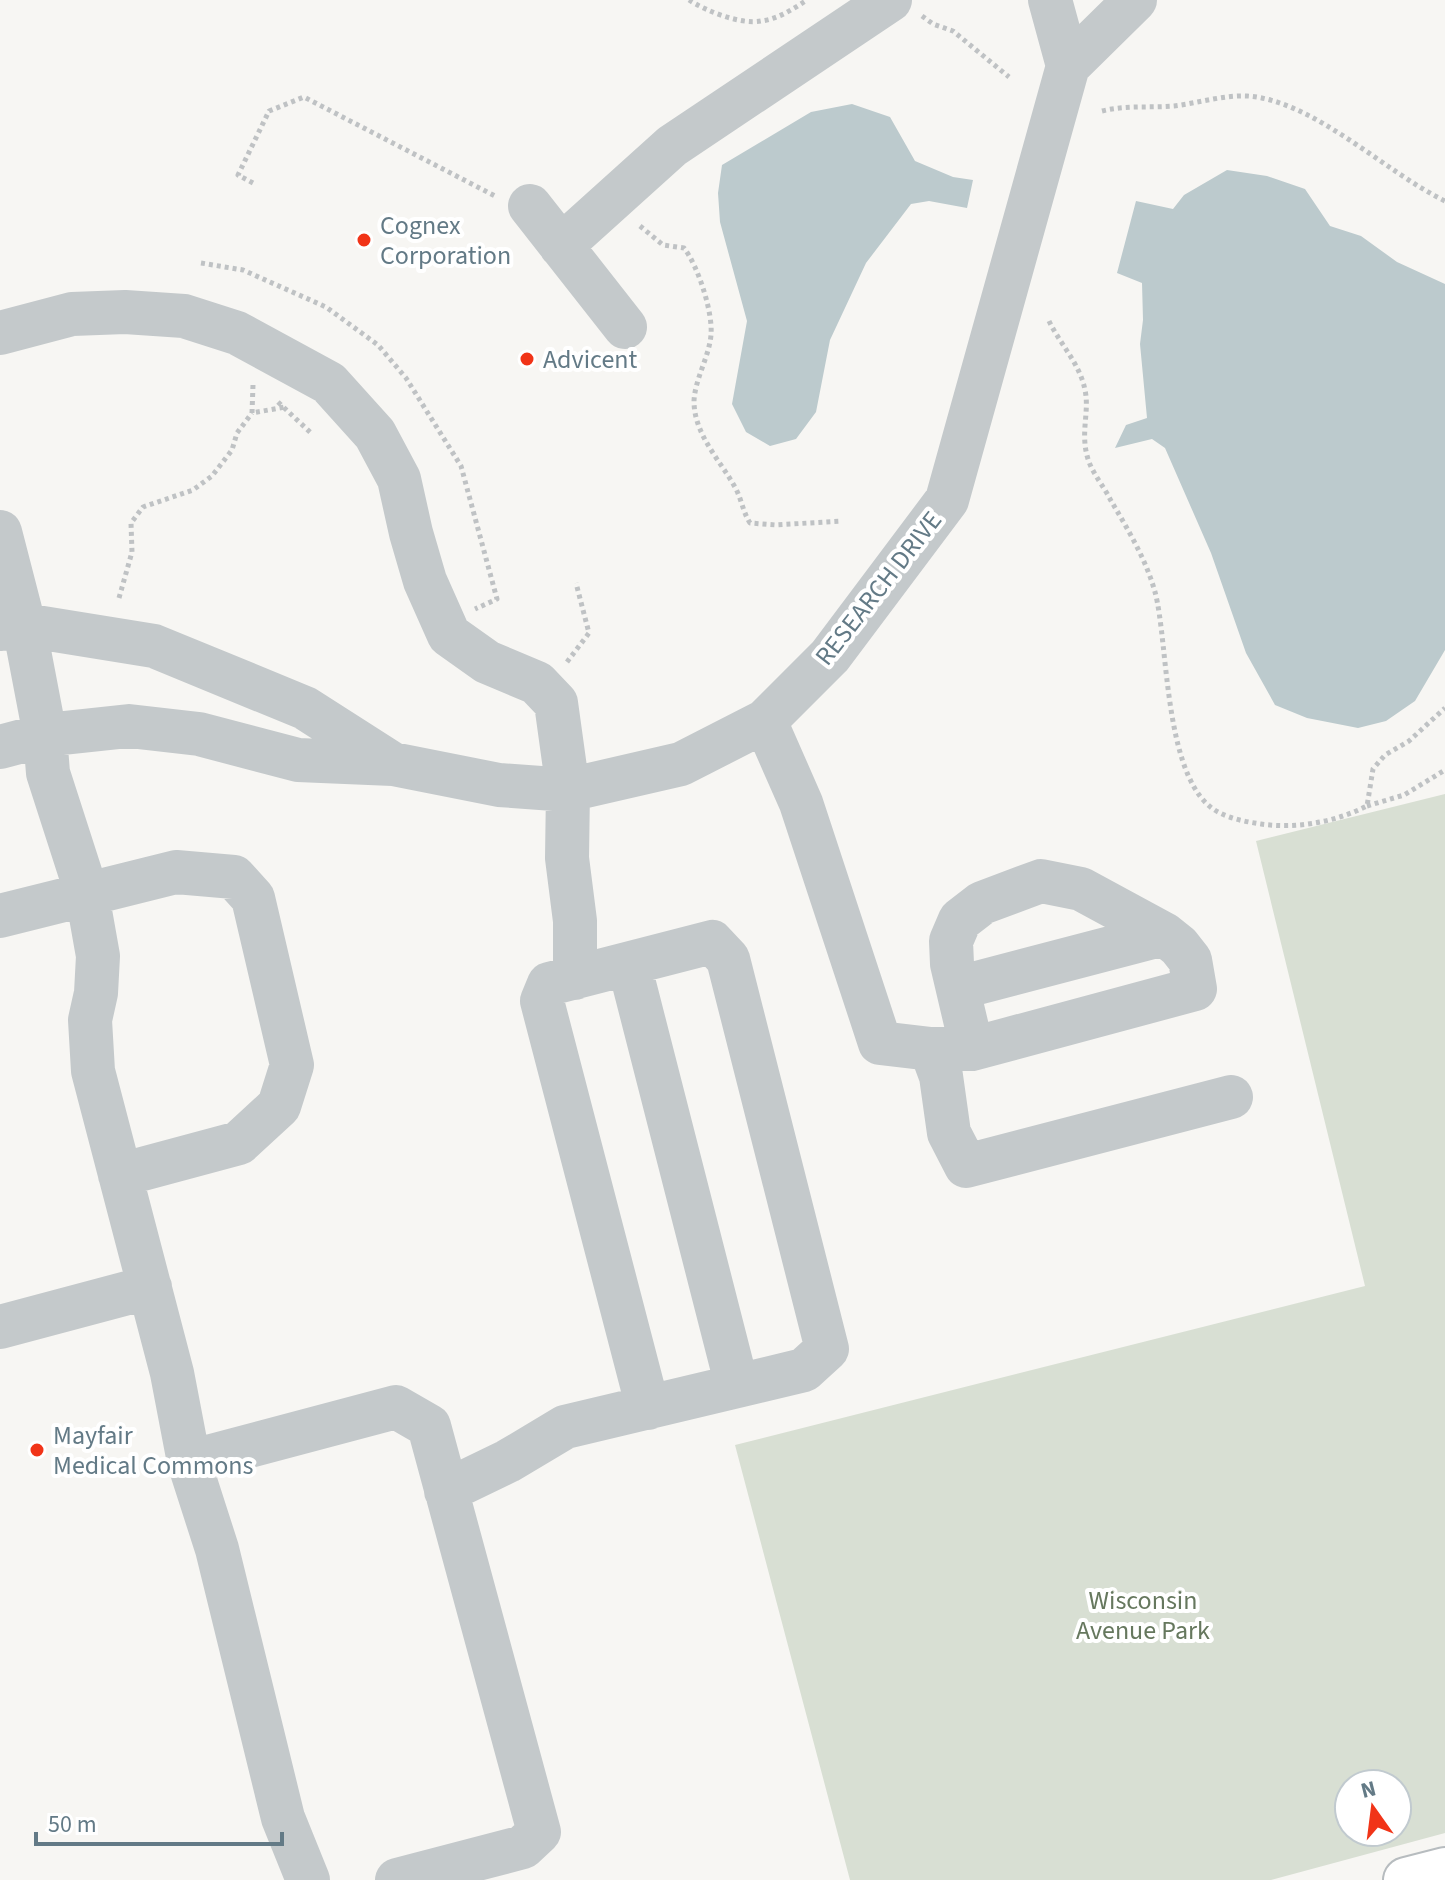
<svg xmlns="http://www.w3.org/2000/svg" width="1445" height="1880" font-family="'Source Sans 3',sans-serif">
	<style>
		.green { fill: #d8dfd3; fill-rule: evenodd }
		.water { fill: #bccacd }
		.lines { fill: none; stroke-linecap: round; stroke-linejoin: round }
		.major-casing { stroke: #b7bcbf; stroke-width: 48 }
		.path { stroke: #bfc2c4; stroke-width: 5; stroke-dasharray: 4 4; stroke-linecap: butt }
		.minor { stroke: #c4c9cb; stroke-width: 44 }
		.major { stroke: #fff; stroke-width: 44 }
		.poi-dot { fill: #f13418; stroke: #fff; stroke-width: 3 }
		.labels { text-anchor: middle; stroke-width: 8; stroke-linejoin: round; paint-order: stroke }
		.poi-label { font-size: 26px; fill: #637a86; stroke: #fff; text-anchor: start }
		.street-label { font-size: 26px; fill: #637a86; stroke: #fff }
		.park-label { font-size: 26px; fill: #66785e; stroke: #fff }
	</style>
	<rect width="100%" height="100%" fill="#f7f6f3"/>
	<!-- green -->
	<path class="green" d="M 1445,794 L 1445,1833 L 1271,1880 L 850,1880 L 735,1445 L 1365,1286 L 1256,841 ZM 1349,1784 L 1397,1784 L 1397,1832 L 1349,1832 Z"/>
	<!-- water -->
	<path class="water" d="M 852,104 L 890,117 L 915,161 L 953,177 L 973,180 L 967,208 L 929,201 L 911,204 L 866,263 L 830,340 L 816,412 L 796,439 L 770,446 L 746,432 L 732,404 L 747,321 L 720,222 L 718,193 L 722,165 L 811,112 Z
		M 1227,170 L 1267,176 L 1305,189 L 1330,226 L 1361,236 L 1397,262 L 1445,284 L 1445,650 L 1415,701 L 1386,721 L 1358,728 L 1307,718 L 1275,705 L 1246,653 L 1211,553 L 1165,448 L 1152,439 L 1115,448 L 1126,425 L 1147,418 L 1140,344 L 1143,320 L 1142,283 L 1117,273 L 1136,201 L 1173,209 L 1184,195 Z"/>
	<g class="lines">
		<!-- major casing -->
		<g class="major-casing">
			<path id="major" d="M 1406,1880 L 1445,1870"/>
		</g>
		<!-- path -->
		<path class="path" d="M 689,0 C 706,11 741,25 761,21 C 778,19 793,9 807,0
			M 922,16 L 933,24 L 953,31 L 1009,77
			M 1102,111 C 1126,105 1150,108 1174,106 C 1198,103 1223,95 1247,96 C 1313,100 1385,172 1445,201
			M 253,183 L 238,175 L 269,111 L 304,97 L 495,196
			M 640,226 L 663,245 L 684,248 C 698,266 713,312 711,335 C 709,357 695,379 694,401 C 694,435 721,461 736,489 C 742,501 743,512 750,523 L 776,525 L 841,521
			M 201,263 L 243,270 L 326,307 L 378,345 L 406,378 L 461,466 L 497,599 L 475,609
			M 1049,321 C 1060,344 1080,364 1085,390 C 1090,413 1079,434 1089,462 C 1094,475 1104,487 1110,499 C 1127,528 1146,559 1155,592 C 1169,644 1163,786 1220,813 C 1232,819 1247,822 1261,824 C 1297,829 1335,822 1367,806 L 1373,769 L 1385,755 L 1409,741 L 1445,708
			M 253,385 L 252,413 L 285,407
			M 278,402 L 312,434
			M 119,598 L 132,552 L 131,523 L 143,507 L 193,490 L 212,476 L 232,450 L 237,433 L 252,413
			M 567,662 L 589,633 L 576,583
			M 1367,806 L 1404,795 L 1445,770"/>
		<!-- minor -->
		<path class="minor" d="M 1050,0 L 1068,66
			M 530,206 L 625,327
			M 561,246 L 672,146 L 890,0
			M 0,333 L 72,314 L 125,312 L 184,316 L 237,333 L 329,383 L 375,434 L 399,479 L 411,533 L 425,581 L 449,635 L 487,662 L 537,683 L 556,703 L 568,790 L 567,858 L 575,921 L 575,978
			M 0,532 L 24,625 L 45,735 L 48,773 L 87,894 L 98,956 L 96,993 L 90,1020 L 93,1071 L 172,1373 L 189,1462 L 217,1549 L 283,1818 L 308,1880
			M 0,629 L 24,625 L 154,646 L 305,708 L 391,763
			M 765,721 L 801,803 L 880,1043 L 931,1049 L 941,1076 L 949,1133 L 966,1166 L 1231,1097
			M 0,747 L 45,735 L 129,726 L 199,734 L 298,760 L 393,764 L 499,785 L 568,790 L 681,764 L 765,721 L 830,656 L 947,500 L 1068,66 L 1135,0
			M 0,916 L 176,872 L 234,877 L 253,898 L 292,1065 L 279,1106 L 239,1143 L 120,1175
			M 629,964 L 737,1386
			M 958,988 L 1164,934
			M 931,1049 L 972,1049 L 1195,989 L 1190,960 L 1179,946 L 1164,934 L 1081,889 L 1041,881 L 982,903 L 960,920 L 951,941 L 952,964 L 972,1049
			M 0,1327 L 150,1287
			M 189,1462 L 396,1407 L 429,1426 L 539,1832 L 523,1847 L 397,1880
			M 446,1491 L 508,1461 L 565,1427 L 804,1370 L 827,1349 L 728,959 L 712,942 L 549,984 L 542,1001 L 648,1408"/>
		<!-- major -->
		<use href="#major" class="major"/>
	</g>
	<!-- markers -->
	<g class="poi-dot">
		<circle cx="364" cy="240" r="8"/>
		<circle cx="527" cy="359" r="8"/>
		<circle cx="37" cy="1450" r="8"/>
	</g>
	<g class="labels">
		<!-- poi labels -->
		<g class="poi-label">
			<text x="380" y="234">Cognex<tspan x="380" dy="30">Corporation</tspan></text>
			<text x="543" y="368">Advicent</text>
			<text x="53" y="1444">Mayfair<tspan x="53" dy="30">Medical Commons</tspan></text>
		</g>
		<!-- street labels -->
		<g class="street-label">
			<text transform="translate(878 588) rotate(-52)" y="9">RESEARCH DRIVE</text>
		</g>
		<!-- park labels -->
		<g class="park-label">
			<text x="1143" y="1609">Wisconsin<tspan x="1143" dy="30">Avenue Park</tspan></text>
		</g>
	</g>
	<!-- north arrow -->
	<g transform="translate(1373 1808) rotate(346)"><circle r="38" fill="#ffffff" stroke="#c1cacf" stroke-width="2"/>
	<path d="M0-6L14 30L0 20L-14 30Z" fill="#f13418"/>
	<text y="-12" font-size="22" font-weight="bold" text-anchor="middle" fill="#637a86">N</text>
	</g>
	<!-- scale -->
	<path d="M36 1832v12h246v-12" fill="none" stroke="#637a86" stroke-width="4"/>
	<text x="48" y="1832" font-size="24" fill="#637a86" stroke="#ffffff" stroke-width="6" paint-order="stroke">50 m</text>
</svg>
